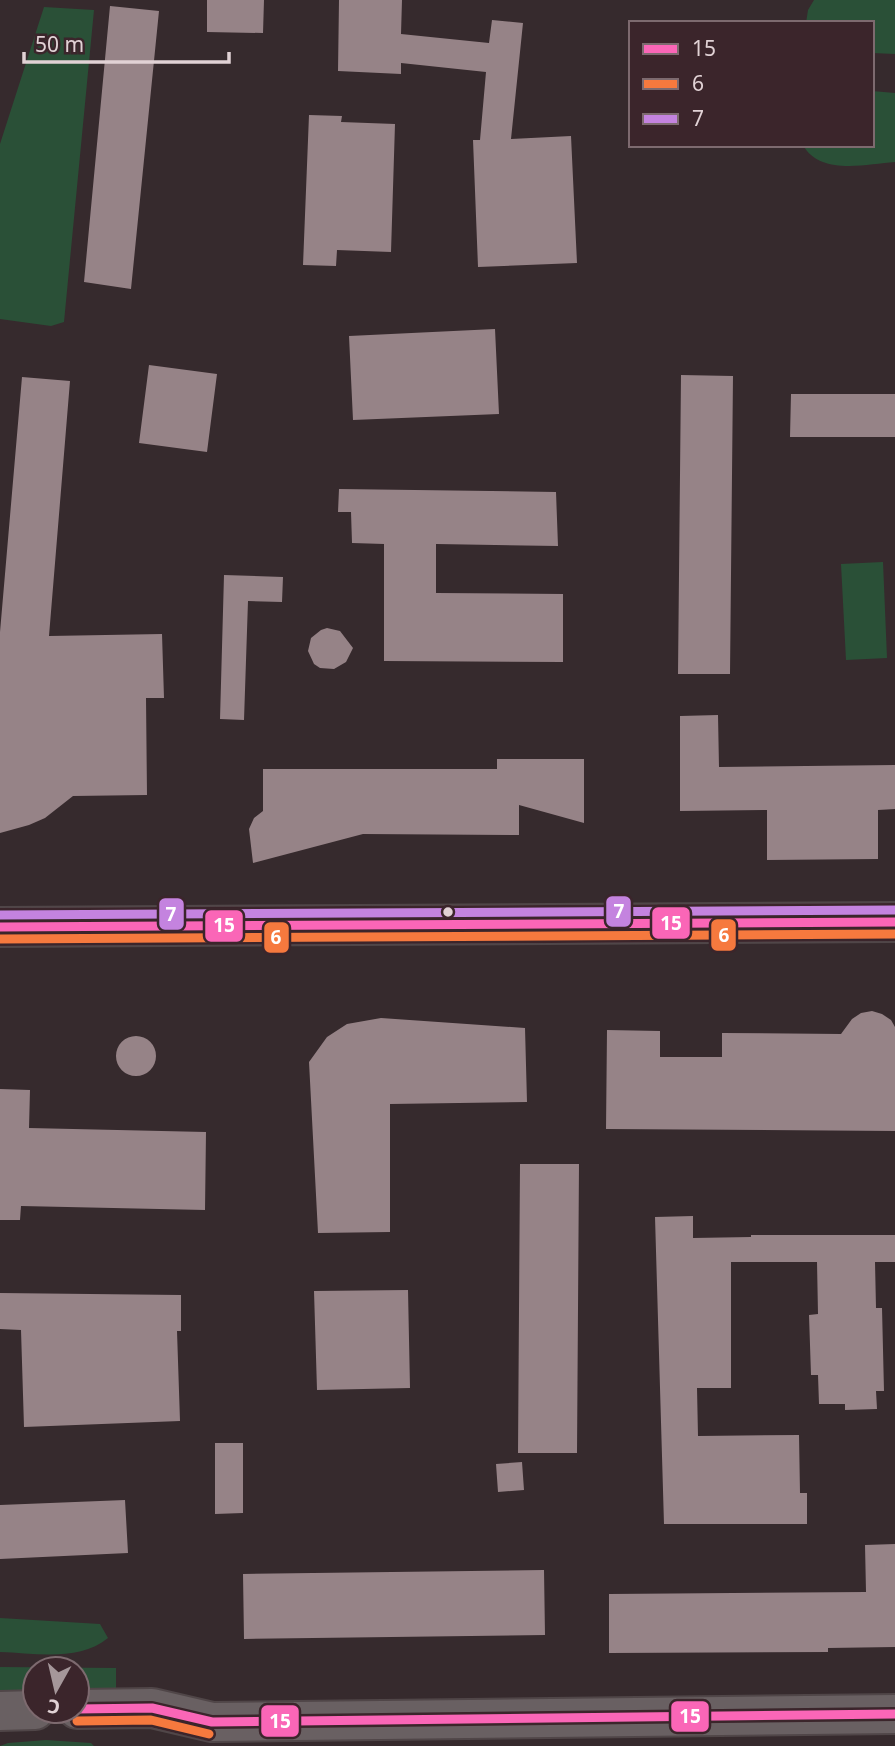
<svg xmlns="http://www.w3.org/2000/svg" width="895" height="1746" font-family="'Noto Sans',sans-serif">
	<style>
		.green { fill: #2a5037 }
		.building { fill: #968387 }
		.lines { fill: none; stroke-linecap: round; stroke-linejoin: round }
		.minor-casing { stroke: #504648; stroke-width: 42 }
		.major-casing { stroke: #504648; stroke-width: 42 }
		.minor { stroke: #696062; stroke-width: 38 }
		.major { stroke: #6e6064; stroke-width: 38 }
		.bus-1-casing { stroke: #3b252b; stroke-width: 14 }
		.bus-2-casing { stroke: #3b252b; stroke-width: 14 }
		.bus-3-casing { stroke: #3b252b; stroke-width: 14 }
		.bus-1 { stroke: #fa66b7; stroke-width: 9 }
		.bus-2 { stroke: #f6793e; stroke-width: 9 }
		.bus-3 { stroke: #c483df; stroke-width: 9 }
		.bus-dot { fill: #e1d2d5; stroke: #3b252b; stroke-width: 2.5 }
		.line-badge { stroke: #3b252b; stroke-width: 2.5 }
		.badge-label { font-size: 19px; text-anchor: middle; font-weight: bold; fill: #fff }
	</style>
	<rect width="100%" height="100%" fill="#362a2d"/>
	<!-- green -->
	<path class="green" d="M 814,0 L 895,0 L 895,54 L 872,53 L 872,23 L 806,23 L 808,10 Z
		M 44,7 L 94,10 L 64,322 L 51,326 L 0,319 L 0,144 Z
		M 872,91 L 895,93 L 895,162 C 866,164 820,176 803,145 L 872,145 Z
		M 883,562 L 887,658 L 846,660 L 841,564 Z
		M 0,1618 L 100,1624 L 108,1638 C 79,1662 35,1653 0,1652 Z
		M 0,1667 L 116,1668 L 116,1693 L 77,1693 L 77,1669 L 35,1669 L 35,1693 L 0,1692 Z
		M 46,1740 L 91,1743 L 94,1746 L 0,1746 L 8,1743 Z"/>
	<!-- building -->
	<path class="building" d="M 207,0 L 264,0 L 263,33 L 207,32 Z
		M 339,0 L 402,0 L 401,34 L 489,43 L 492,20 L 523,23 L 511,139 L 571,136 L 577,263 L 478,267 L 473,140 L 480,140 L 486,72 L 401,63 L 401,74 L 338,71 Z
		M 110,6 L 159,11 L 131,289 L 84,282 Z
		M 309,115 L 342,116 L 341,122 L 395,124 L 391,252 L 337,250 L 336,266 L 303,265 Z
		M 495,329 L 499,414 L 353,420 L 349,336 Z
		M 149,365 L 217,374 L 207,452 L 139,443 Z
		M 681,375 L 733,376 L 730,674 L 678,674 Z
		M 22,377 L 70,381 L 49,636 L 162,634 L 164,698 L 146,698 L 147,795 L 73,796 L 45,818 L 29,825 L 0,833 L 0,632 Z
		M 791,394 L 895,394 L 895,437 L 790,437 Z
		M 339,489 L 556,492 L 558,546 L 436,544 L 436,593 L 563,594 L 563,662 L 384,661 L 384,544 L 352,543 L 351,512 L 338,512 Z
		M 224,575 L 283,577 L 282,602 L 248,601 L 244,720 L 220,719 Z
		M 327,628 L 340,631 L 353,648 L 346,662 L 334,669 L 320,668 L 314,664 L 308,651 L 311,638 L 321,630 Z
		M 718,715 L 719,767 L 895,765 L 895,809 L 878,810 L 878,859 L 767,860 L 767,810 L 680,811 L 680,716 Z
		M 497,759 L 584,759 L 584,823 L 519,805 L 519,835 L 363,834 L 253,863 L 249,829 L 254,818 L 263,811 L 263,769 L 497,769 Z
		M 872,1011 L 882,1014 L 891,1020 L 895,1027 L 895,1131 L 606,1129 L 607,1030 L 660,1031 L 660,1057 L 722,1057 L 722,1033 L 841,1034 L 852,1019 L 861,1013 Z
		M 381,1018 L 525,1028 L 527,1102 L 390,1104 L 390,1232 L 318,1233 L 309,1062 L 327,1037 L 347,1024 Z
		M116 1056a20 20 0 1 1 40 0a20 20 0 1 1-40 0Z
		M 0,1089 L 30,1090 L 29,1128 L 206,1132 L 205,1210 L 21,1206 L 20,1220 L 0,1220 Z
		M 520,1164 L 579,1164 L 577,1453 L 518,1453 Z
		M 693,1216 L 693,1238 L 751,1237 L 751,1235 L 895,1235 L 895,1262 L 875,1262 L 876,1308 L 882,1308 L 884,1391 L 876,1391 L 877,1409 L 845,1410 L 845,1404 L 819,1404 L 818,1375 L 811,1375 L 809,1315 L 818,1314 L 817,1262 L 731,1262 L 731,1388 L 697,1388 L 698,1436 L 799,1435 L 800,1493 L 807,1493 L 807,1524 L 664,1524 L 655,1217 Z
		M 408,1290 L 410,1388 L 317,1390 L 314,1291 Z
		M 0,1293 L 181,1295 L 181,1331 L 177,1331 L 180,1421 L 24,1427 L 21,1330 L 0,1329 Z
		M 215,1443 L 243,1443 L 243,1513 L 215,1514 Z
		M 522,1462 L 524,1490 L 498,1492 L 496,1464 Z
		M 125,1500 L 128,1553 L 0,1559 L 0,1505 Z
		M 895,1544 L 895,1647 L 828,1648 L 828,1652 L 609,1653 L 609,1594 L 866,1592 L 865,1545 Z
		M 544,1570 L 545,1635 L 244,1639 L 243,1574 Z"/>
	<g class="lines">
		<!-- minor casing -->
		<g class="minor-casing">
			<path id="minor" d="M 77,1709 L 152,1708 L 212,1722 L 895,1714
				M 0,1711 L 35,1710"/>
		</g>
		<!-- major casing -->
		<g class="major-casing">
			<path id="major" d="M 0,927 L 895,922"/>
		</g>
		<!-- minor -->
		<use href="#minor" class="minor"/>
		<!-- major -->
		<use href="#major" class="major"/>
		<!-- bus-1 casing -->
		<g class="bus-1-casing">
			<path id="bus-1" d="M 0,927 L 895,922
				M 77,1709 L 152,1708 L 212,1722 L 895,1714"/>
		</g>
		<!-- bus-2 casing -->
		<g class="bus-2-casing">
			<path id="bus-2" d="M 0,939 L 895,934
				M 77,1721 L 151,1720 L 209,1734"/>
		</g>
		<!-- bus-3 casing -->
		<g class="bus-3-casing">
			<path id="bus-3" d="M 0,915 L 895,910"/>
		</g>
		<!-- bus-1 -->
		<use href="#bus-1" class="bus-1"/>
		<!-- bus-2 -->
		<use href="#bus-2" class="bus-2"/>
		<!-- bus-3 -->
		<use href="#bus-3" class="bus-3"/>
	</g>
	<!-- markers -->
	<circle class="bus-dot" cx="448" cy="912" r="6"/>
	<g class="line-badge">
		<rect x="605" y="895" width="27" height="33" rx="7" fill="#c483df"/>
		<rect x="158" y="897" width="27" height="34" rx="7" fill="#c483df"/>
		<rect x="651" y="906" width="40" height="34" rx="7" fill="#fa66b7"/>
		<rect x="204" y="909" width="40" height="34" rx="7" fill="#fa66b7"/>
		<rect x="710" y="918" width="27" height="34" rx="7" fill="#f6793e"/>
		<rect x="263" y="921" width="27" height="33" rx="7" fill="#f6793e"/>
		<rect x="670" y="1700" width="40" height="33" rx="7" fill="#fa66b7"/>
		<rect x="260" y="1704" width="40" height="34" rx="7" fill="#fa66b7"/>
	</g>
	<g class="badge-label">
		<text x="619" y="918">7</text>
		<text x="171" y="921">7</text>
		<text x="671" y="930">15</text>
		<text x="224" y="932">15</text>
		<text x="724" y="942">6</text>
		<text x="276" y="944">6</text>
		<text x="690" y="1723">15</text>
		<text x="280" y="1728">15</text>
	</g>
	<!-- legend -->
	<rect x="629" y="21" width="245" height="126" fill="#3b252b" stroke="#7d6a6f" stroke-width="2"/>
	<rect x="643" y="44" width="35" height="10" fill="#fa66b7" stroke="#7d6a6f" stroke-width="2"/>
	<text x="692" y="56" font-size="21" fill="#e1d2d5">15</text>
	<rect x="643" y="79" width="35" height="10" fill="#f6793e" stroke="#7d6a6f" stroke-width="2"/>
	<text x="692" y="91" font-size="21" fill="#e1d2d5">6</text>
	<rect x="643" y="114" width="35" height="10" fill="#c483df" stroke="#7d6a6f" stroke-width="2"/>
	<text x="692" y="126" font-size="21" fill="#e1d2d5">7</text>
	<!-- north arrow -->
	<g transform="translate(56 1690) rotate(188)"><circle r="33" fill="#3b252b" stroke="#7d6a6f" stroke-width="2"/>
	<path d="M0-5L12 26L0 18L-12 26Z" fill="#a5979a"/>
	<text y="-10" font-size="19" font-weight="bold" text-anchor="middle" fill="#e1d2d5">С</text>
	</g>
	<!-- scale -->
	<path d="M24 52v10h205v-10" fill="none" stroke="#e1d2d5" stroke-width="3.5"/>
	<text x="35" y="52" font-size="21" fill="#e1d2d5" stroke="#3b252b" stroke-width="5" paint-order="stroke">50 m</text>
</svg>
